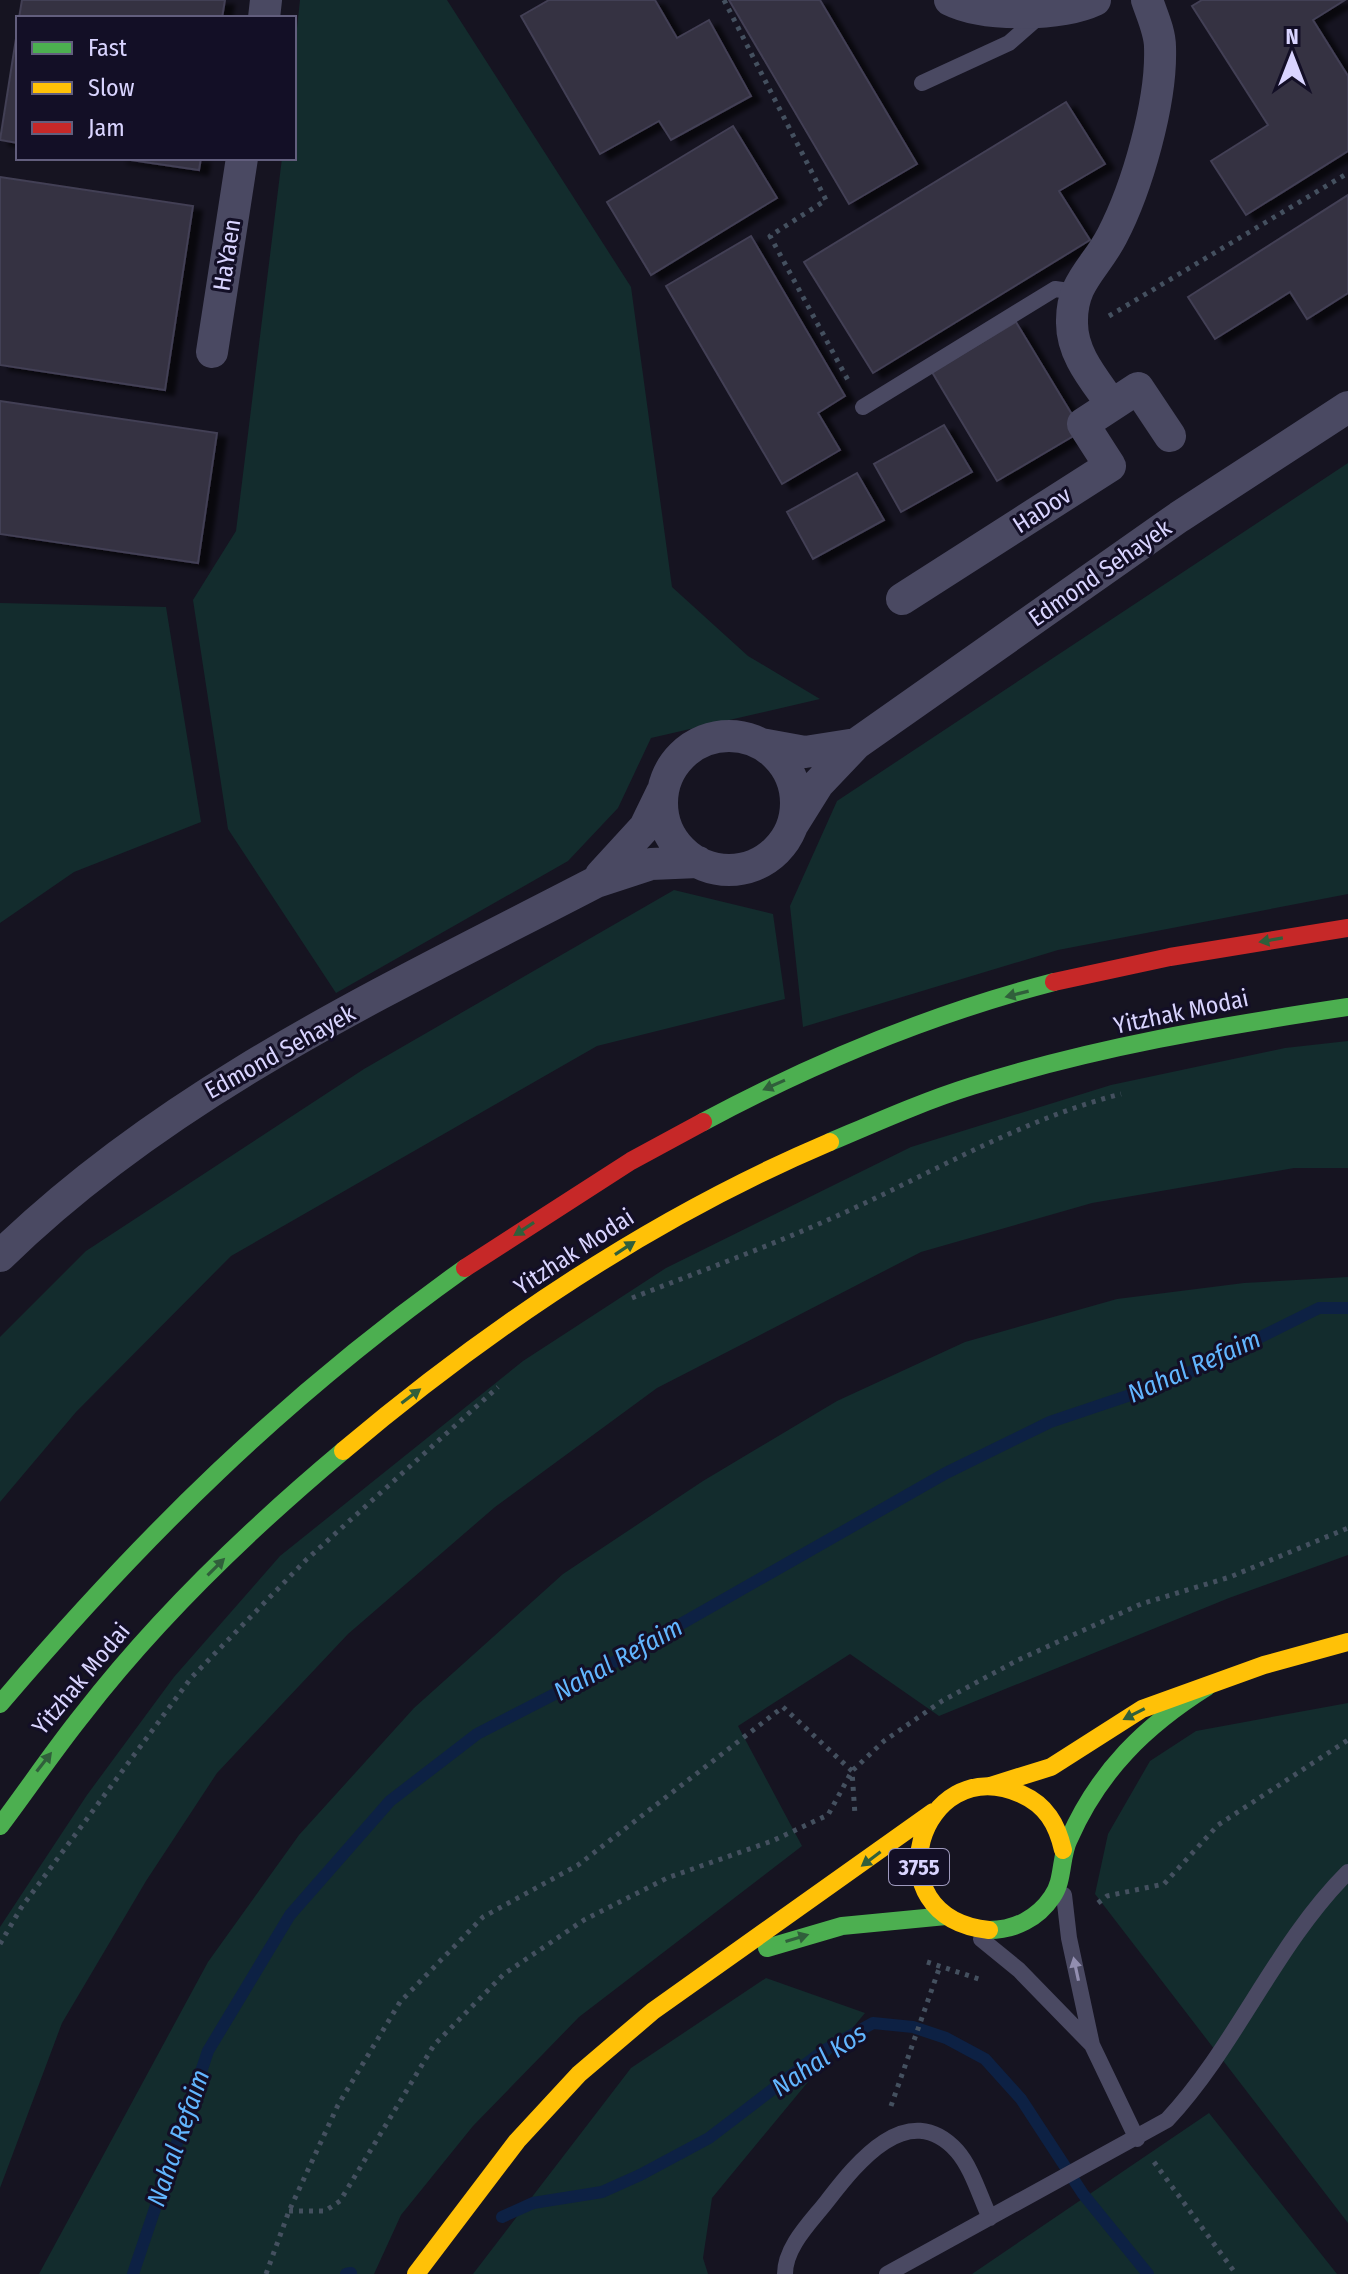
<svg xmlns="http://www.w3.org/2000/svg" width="1348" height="2274" font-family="'Fira Sans Condensed',sans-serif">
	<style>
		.green { fill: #132c2d }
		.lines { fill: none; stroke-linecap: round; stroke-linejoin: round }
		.stream { stroke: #0d2144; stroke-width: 12 }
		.building { fill: #343243; stroke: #433f54; stroke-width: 2; filter: url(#shadow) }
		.path { stroke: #44505f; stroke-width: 5; stroke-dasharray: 4 6; stroke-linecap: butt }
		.lane { stroke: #4a4962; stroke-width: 16 }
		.street { stroke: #4a4962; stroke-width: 32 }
		.fast { stroke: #4caf50; stroke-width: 18 }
		.slow { stroke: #ffc107; stroke-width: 18 }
		.jam { stroke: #c62828; stroke-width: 18 }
		.oneway { fill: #305f3b }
		.oneway2 { fill: #928eb0 }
		.labels { text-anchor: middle; stroke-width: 6; stroke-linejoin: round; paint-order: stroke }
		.shield { fill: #130f26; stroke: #9e99be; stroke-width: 2 }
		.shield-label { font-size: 22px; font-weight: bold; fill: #d9d4ff }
		.street-label { font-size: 24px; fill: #d9d4ff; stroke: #130f26 }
		.water-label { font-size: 26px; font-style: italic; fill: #62b6ff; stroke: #130f26 }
	</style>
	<defs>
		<filter id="shadow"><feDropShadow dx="9" dy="5" stdDeviation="2" flood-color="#0009"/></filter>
	</defs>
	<rect width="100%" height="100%" fill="#161421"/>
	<!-- green -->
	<path class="green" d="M 300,0 L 447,0 L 631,287 L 672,587 L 748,656 L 820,699 L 651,738 L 618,808 L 568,861 L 336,993 L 228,829 L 193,600 L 236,531 L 282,158 L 294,158 L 294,56 Z
		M 1348,463 L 1348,894 L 1058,950 L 803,1027 L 790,906 L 837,801 Z
		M 0,603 L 166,607 L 201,822 L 74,872 L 0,923 Z
		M 674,890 L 773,914 L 785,999 L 597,1046 L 231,1256 L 76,1412 L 0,1502 L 0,1337 L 86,1251 L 364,1069 Z
		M 1348,1041 L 1348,1168 L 1294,1168 L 1092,1203 L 921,1252 L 657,1388 L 495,1507 L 348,1634 L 217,1773 L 146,1881 L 62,2023 L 0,2188 L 0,1927 L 87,1795 L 174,1677 L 280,1556 L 523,1361 L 666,1268 L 911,1147 L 1111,1085 L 1285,1048 Z
		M 1348,1277 L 1348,1555 L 1229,1598 L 939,1716 L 850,1654 L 738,1726 L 802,1846 L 579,2017 L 473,2126 L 401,2215 L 374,2274 L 39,2274 L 208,1962 L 299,1835 L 414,1708 L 563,1574 L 703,1481 L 837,1401 L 965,1342 L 1117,1299 L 1244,1283 Z
		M 1348,1703 L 1348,2223 L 1095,1894 L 1108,1834 L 1150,1761 L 1196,1731 Z
		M 766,1978 L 865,2013 L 712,2198 L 703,2258 L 708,2274 L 473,2274 L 631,2068 Z
		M 1209,2113 L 1337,2274 L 972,2274 Z"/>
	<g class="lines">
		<!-- stream -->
		<path class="stream" d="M 502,2217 L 533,2203 L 602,2192 L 640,2175 L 709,2138 L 823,2051 L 873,2023 L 913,2027 L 946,2038 L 985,2059 L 1021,2099 L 1083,2194 L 1148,2274
			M 133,2274 L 208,2051 L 290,1915 L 390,1801 L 477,1734 L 586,1678 L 946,1473 L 1050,1422 L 1172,1381 L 1319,1308 L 1348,1308
			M 346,2274 L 351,2273"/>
	</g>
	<!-- building -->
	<path class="building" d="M 22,0 L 225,0 L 222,18 L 19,18 Z
		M 549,0 L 655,0 L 677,38 L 709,20 L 751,96 L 671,140 L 659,121 L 600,154 L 521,16 Z
		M 729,0 L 820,0 L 917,164 L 849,204 Z
		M 1202,0 L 1345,0 L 1313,20 L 1348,76 L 1348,151 L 1246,215 L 1211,161 L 1268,125 L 1192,6 Z
		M 18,26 L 18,143 L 0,140 Z
		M 1066,102 L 1105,164 L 1059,191 L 1090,240 L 873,373 L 804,262 Z
		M 733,126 L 777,198 L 651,275 L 607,202 Z
		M 117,158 L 201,158 L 199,170 Z
		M 0,177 L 193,206 L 165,390 L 0,365 Z
		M 1348,195 L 1348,293 L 1307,319 L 1290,292 L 1215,339 L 1188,297 Z
		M 751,236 L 845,396 L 818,413 L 840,450 L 782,484 L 666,286 Z
		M 1016,322 L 1082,431 L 997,481 L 932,372 Z
		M 0,401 L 217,433 L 198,563 L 0,534 Z
		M 944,425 L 972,472 L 901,512 L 874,464 Z
		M 857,473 L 884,520 L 813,559 L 787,512 Z"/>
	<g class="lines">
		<!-- path -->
		<path class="path" d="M 724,0 L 826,200 L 770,236 L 849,382
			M 1109,316 L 1348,173
			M 632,1298 C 698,1272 765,1248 830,1219 C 926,1177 1018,1120 1121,1094
			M 1098,1903 L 1107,1896 L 1164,1884 L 1218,1825 L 1348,1740
			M 0,1944 L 21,1908 L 191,1678 L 306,1560 L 498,1387
			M 927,1962 L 982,1980
			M 891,2106 L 940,1966
			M 1154,2162 L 1236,2274
			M 289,2211 L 325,2211 L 340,2201 L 434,2045 L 504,1974 L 584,1920 L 667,1878 L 772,1841 L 828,1815 L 852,1771 L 884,1741 L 942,1701 L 1018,1660 L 1141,1604 L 1230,1577 L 1348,1528
			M 266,2274 L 289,2211 L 338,2105 L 400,2002 L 483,1917 L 578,1865 L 783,1707 L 852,1771 L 855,1815"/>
		<!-- lane -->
		<path class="lane" d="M 922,83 L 1009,43 L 1041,15
			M 863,407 L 1055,289 L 1076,292
			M 1064,1895 L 1069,1938 L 1092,2045 L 1137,2139
			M 981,1939 L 1019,1970 L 1091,2044
			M 785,2274 C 785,2246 812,2221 828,2200 C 856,2164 908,2097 957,2151 C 972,2168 980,2197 990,2218
			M 887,2274 L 1167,2120 C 1237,2045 1275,1945 1348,1872"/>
		<!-- street -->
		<path class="street" d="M 950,0 C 984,17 1061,16 1095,0
			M 264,18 L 266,0
			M 212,352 L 242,158
			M 1112,405 C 1095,380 1072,355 1072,323 C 1071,282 1095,269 1112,236 C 1137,188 1162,102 1160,47 C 1160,32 1152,15 1147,0
			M 902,599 L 1110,466 L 1083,424 L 1138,388 L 1170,436
			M662 803a67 67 0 1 1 134 0a67 67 0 1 1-134 0Z
			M 761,744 L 805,752 L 856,744
			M 793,824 L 818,784 L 856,744 L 1179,517 L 1348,407
			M 601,875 L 645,827 L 662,792
			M 0,1256 C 170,1090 388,990 596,882 L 651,864 L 698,862"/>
		<!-- fast -->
		<path class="fast" d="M 703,1122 C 815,1062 931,1014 1054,982
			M 830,1142 C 877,1122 924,1101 972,1086 C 1095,1047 1221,1026 1348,1007
			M 0,1704 C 143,1536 284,1397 465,1268
			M 0,1826 C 28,1789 54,1750 83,1714 C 158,1617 250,1529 343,1451
			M 989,1930 C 1015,1930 1038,1918 1052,1897 C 1064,1881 1060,1857 1069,1839 C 1099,1771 1145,1726 1207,1687
			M 767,1948 L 842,1926 L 946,1916"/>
		<!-- slow -->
		<path class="slow" d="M 343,1451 C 490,1327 653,1217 830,1142
			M 990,1786 L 1051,1767 L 1142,1709 L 1264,1665 L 1348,1642
			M 989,1930 C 868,1917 920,1749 1021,1794 C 1046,1805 1057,1824 1063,1850
			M 416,2274 L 517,2141 L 579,2074 L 653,2011 L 933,1812"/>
		<!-- jam -->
		<path class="jam" d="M 1054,982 L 1170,957 L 1348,928
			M 465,1268 L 631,1161 L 703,1122"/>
	</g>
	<!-- one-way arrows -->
	<defs><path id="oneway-solid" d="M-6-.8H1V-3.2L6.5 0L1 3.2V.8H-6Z" transform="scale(2)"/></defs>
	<g class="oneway">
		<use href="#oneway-solid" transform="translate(1271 940) rotate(170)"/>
		<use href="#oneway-solid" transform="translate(1017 994) rotate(166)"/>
		<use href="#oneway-solid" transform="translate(774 1085) rotate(156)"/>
		<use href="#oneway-solid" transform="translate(524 1229) rotate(147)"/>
		<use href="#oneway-solid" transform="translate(625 1248) rotate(-33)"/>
		<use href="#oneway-solid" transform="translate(411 1396) rotate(-37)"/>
		<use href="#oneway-solid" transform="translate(216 1567) rotate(-45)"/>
		<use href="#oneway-solid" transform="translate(1134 1714) rotate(153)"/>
		<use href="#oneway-solid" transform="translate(44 1762) rotate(-52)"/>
		<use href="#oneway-solid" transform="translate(871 1859) rotate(143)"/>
		<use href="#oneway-solid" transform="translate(797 1938) rotate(-17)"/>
	</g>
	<use class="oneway2" href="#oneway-solid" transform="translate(1076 1969) rotate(-102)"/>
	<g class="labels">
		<!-- shield labels -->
		<rect class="shield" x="889" y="1849" width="60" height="36" rx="6"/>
		<g class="shield-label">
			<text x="919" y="1875">3755</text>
		</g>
		<!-- street labels -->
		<g class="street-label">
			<text transform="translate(227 255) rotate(-81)" y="8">HaYaen</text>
			<text transform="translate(1042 510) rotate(-33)" y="8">HaDov</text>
			<text transform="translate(1100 573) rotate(-35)" y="8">Edmond Sehayek</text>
			<text transform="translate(1181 1012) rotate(-12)" y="8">Yitzhak Modai</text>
			<text transform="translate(280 1052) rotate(-29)" y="8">Edmond Sehayek</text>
			<text transform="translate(574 1252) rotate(-33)" y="8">Yitzhak Modai</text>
			<text transform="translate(81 1679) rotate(-50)" y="8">Yitzhak Modai</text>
		</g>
		<!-- water labels -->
		<g class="water-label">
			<text transform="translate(1194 1366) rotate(-24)" y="9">Nahal Refaim</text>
			<text transform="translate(618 1659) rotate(-29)" y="9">Nahal Refaim</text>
			<text transform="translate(819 2060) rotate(-34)" y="9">Nahal Kos</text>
			<text transform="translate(178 2138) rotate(-71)" y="9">Nahal Refaim</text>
		</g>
	</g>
	<!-- legend -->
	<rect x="16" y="16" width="280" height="144" fill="#130f26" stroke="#625e7d" stroke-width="2"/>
	<rect x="32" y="42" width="40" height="12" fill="#4caf50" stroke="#625e7d" stroke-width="2"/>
	<text x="88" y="56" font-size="24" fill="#d9d4ff">Fast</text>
	<rect x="32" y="82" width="40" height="12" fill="#ffc107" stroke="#625e7d" stroke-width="2"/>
	<text x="88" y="96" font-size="24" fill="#d9d4ff">Slow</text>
	<rect x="32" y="122" width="40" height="12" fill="#c62828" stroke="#625e7d" stroke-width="2"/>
	<text x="88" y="136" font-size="24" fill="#d9d4ff">Jam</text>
	<!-- north arrow -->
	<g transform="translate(1292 56)" stroke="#130f26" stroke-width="6" paint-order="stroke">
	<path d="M0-6L14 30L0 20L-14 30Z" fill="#d9d4ff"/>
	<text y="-12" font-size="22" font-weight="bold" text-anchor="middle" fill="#d9d4ff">N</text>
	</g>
</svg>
